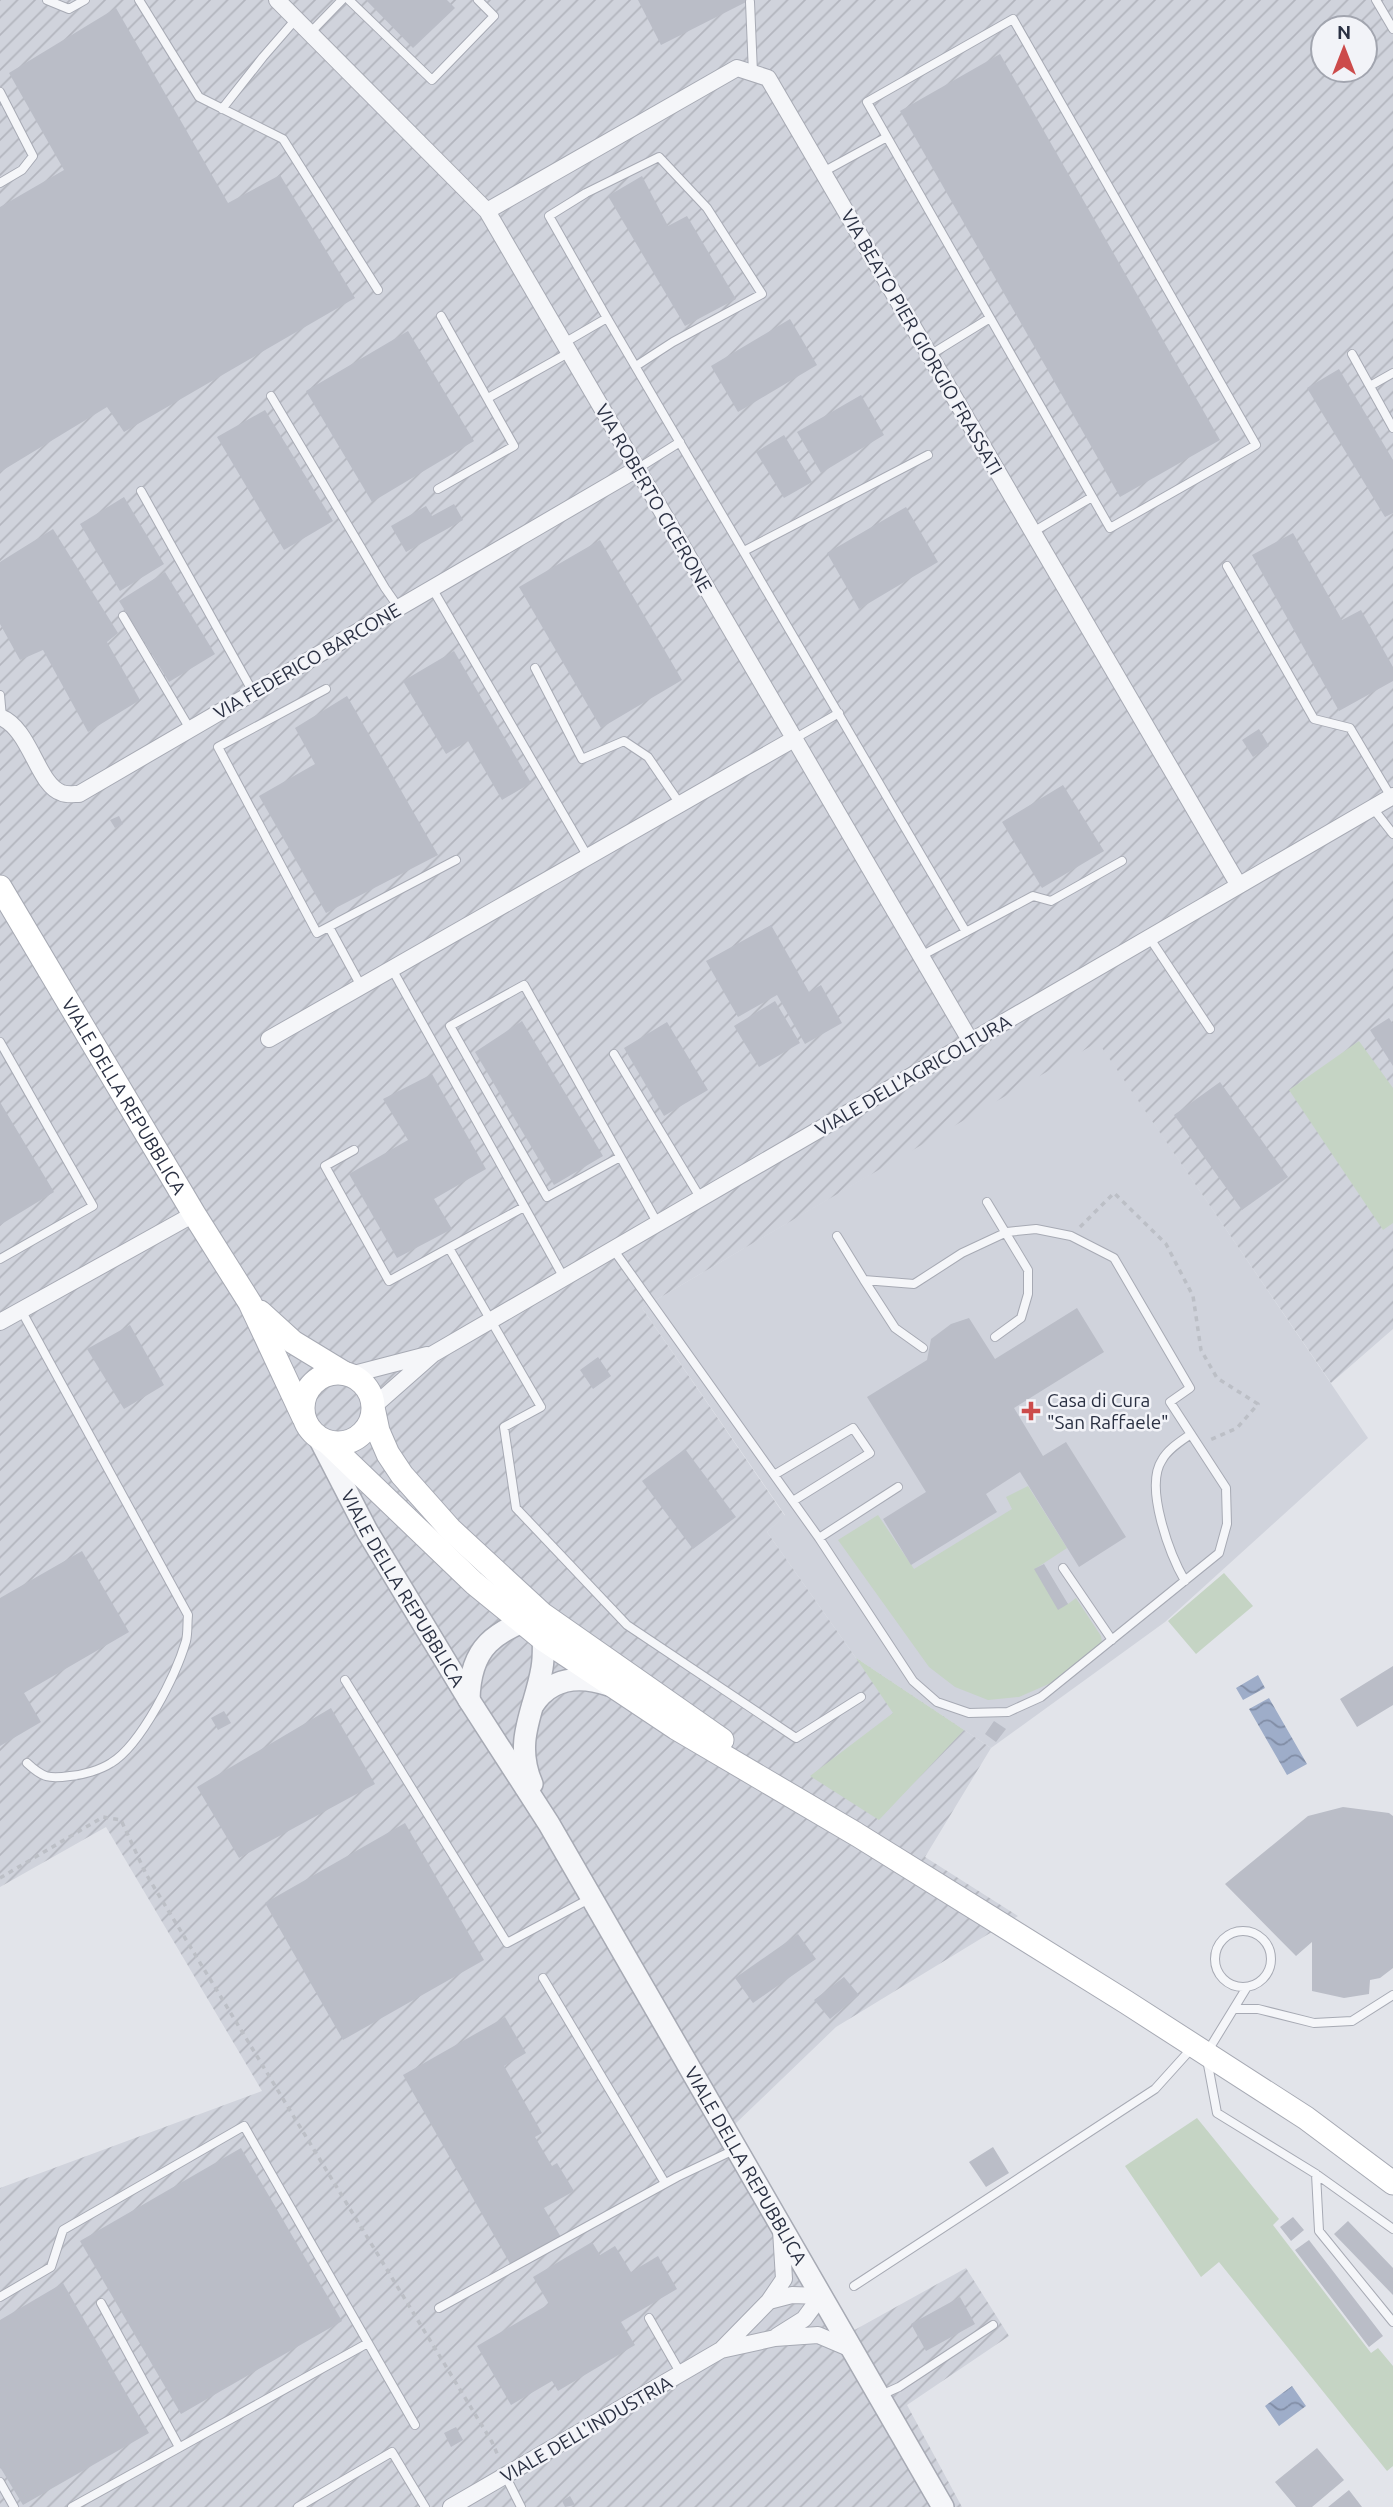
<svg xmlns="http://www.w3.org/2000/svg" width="1393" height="2507" font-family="Ubuntu,sans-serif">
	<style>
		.built { fill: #d0d3dc }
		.industrial { fill: url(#industrial-furrows); fill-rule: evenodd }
		.green { fill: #c5d4c4 }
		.water { fill: url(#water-waves) }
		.building { fill: #babdc7 }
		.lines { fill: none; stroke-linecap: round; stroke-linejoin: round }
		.service-casing { stroke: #a7aab4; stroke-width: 10 }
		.minor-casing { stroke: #a7aab4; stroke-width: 18 }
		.tertiary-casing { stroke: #a7aab4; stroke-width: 24 }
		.secondary-casing { stroke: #a7aab4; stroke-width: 25 }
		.path { stroke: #bcbfc6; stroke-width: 3.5; stroke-dasharray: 5 5; stroke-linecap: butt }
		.service { stroke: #f5f6f9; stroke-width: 8 }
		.minor { stroke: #f5f6f9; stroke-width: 16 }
		.tertiary { stroke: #f5f6f9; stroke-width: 21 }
		.secondary { stroke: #fff; stroke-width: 23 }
		.poi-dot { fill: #cc4b4b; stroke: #f2f3f8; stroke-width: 2.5 }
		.labels { text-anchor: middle; stroke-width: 5; stroke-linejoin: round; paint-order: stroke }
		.street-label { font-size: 19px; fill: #2a3042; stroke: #f2f3f8 }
		.poi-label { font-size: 19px; fill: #2a3042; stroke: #f2f3f8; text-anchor: start }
	</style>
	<defs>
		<pattern id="industrial-furrows" width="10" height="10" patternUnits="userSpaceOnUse" patternTransform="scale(1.75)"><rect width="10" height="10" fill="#d0d3dc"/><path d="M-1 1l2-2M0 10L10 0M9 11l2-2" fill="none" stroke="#b3b5be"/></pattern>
		<pattern id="water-waves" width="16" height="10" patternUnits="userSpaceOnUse" patternTransform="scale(1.75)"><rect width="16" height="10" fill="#9eadc9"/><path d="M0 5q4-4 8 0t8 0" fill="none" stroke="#818da5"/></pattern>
	</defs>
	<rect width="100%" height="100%" fill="#e2e4ea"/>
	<!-- built -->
	<path class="built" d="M 1098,1041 L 1368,1438 L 1165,1622 L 991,1748 L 856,1658 L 767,1532 L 785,1515 L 642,1308 Z"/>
	<!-- industrial -->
	<path class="industrial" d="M 0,0 L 1393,0 L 1393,1329 L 1331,1383 L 1098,1042 L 642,1308 L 785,1516 L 767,1532 L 856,1658 L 991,1748 L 925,1857 L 1018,1916 L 836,2027 L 733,2126 L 851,2332 L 966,2268 L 1009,2336 L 907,2405 L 962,2507 L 0,2507 L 0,2188 L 262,2091 L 106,1827 L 0,1887 ZM 1323,28 L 1365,28 L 1365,70 L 1323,70 Z"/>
	<!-- green -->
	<path class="green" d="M 1359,1041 L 1393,1088 L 1393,1223 L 1383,1230 L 1289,1090 Z
		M 1028,1486 L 1067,1548 L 1035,1569 L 1068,1604 L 1076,1598 L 1101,1636 L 1102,1643 L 1051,1683 L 1019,1697 L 988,1700 L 955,1687 L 929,1667 L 838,1540 L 878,1515 L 914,1569 L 1012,1509 L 1006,1497 Z
		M 1224,1573 L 1253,1606 L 1196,1654 L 1168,1621 Z
		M 856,1658 L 964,1730 L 879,1820 L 810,1776 L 893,1713 Z
		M 1197,2118 L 1279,2219 L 1273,2225 L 1371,2353 L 1378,2348 L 1393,2366 L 1393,2466 L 1387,2471 L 1219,2262 L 1201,2277 L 1125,2166 Z"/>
	<!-- water -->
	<path class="water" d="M 1258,1675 L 1265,1688 L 1243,1700 L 1236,1688 Z
		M 1269,1698 L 1307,1764 L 1287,1775 L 1249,1709 Z
		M 1292,2386 L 1306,2406 L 1279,2426 L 1265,2406 Z"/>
	<!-- building -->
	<path class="building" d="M 366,0 L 447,0 L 455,8 L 413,48 Z
		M 638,0 L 750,0 L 661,45 Z
		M 116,8 L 228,203 L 280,175 L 355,298 L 124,432 L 107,407 L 0,472 L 0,207 L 64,170 L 9,73 Z
		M 1000,54 L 1220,440 L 1120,497 L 900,111 Z
		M 642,176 L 668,226 L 687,216 L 736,299 L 685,326 L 608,196 Z
		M 790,319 L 817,365 L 738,412 L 711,366 Z
		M 408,331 L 474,441 L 372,502 L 306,391 Z
		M 1339,369 L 1393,460 L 1393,513 L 1385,517 L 1307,388 Z
		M 861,395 L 884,435 L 821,473 L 797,432 Z
		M 265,410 L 333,521 L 284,550 L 217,437 Z
		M 784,435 L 812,482 L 784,498 L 756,452 Z
		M 124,497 L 164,564 L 120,591 L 80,524 Z
		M 454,504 L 463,520 L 406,552 L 391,526 L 426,506 L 432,516 Z
		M 906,507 L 938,562 L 859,609 L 827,553 Z
		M 53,529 L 118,633 L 107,642 L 140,700 L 88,732 L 43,650 L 20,660 L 0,624 L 0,562 Z
		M 1293,533 L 1342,620 L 1361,610 L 1393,667 L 1393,681 L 1339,711 L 1252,555 Z
		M 600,540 L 682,680 L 601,728 L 519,587 Z
		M 165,572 L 215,654 L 169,682 L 119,601 Z
		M 454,651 L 531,783 L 502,800 L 468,741 L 446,754 L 403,681 Z
		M 347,696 L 438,855 L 326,913 L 259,796 L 315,764 L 295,728 Z
		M 1259,729 L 1269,746 L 1253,757 L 1242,740 Z
		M 1063,785 L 1104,851 L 1042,888 L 1002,822 Z
		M 119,816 L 123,824 L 115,828 L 110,820 Z
		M 771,925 L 809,992 L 821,985 L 842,1023 L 805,1044 L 777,995 L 738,1017 L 706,961 Z
		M 775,1001 L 800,1043 L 759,1067 L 734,1026 Z
		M 1389,1018 L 1393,1024 L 1393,1066 L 1370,1030 Z
		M 522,1021 L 603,1156 L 554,1185 L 475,1052 Z
		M 667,1022 L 708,1090 L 664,1116 L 624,1048 Z
		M 432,1074 L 486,1169 L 434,1199 L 452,1229 L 397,1258 L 349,1174 L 408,1140 L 383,1099 Z
		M 1220,1082 L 1288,1177 L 1242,1210 L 1174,1115 Z
		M 0,1102 L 54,1192 L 0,1225 Z
		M 1077,1308 L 1104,1352 L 1014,1408 L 1043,1456 L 1066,1442 L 1126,1537 L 1079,1567 L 1020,1472 L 986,1494 L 997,1512 L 911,1565 L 883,1519 L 926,1492 L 867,1397 L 927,1360 L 931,1339 L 951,1324 L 969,1318 L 995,1359 Z
		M 130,1325 L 164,1385 L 124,1409 L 87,1349 Z
		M 598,1357 L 611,1376 L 593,1389 L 580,1370 Z
		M 685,1449 L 736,1517 L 693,1549 L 642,1481 Z
		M 82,1551 L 129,1632 L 24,1693 L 41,1722 L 0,1746 L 0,1598 Z
		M 1044,1564 L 1068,1604 L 1058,1610 L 1034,1569 Z
		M 1393,1666 L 1393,1705 L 1357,1727 L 1340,1699 Z
		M 331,1708 L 375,1784 L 239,1858 L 197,1787 Z
		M 224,1711 L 231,1723 L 218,1730 L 211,1718 Z
		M 994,1721 L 1006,1729 L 996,1742 L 985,1734 Z
		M 1343,1807 L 1389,1813 L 1393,1816 L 1393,1968 L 1380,1978 L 1370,1980 L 1369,1994 L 1344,1998 L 1312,1991 L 1312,1942 L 1296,1956 L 1225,1884 L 1308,1816 Z
		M 405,1823 L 484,1960 L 343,2040 L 265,1903 Z
		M 798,1934 L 816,1959 L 753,2003 L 735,1978 Z
		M 844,1977 L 859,1995 L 830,2019 L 814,2000 Z
		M 505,2017 L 526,2053 L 504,2066 L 542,2133 L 535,2137 L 552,2166 L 557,2163 L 574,2191 L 544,2208 L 562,2239 L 512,2267 L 403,2075 Z
		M 993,2147 L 1009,2173 L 986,2187 L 969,2162 Z
		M 241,2148 L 342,2321 L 181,2414 L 80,2241 Z
		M 1293,2217 L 1304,2230 L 1291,2241 L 1280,2227 Z
		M 1348,2221 L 1393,2268 L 1393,2295 L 1334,2234 Z
		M 1309,2240 L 1383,2336 L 1369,2347 L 1295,2250 Z
		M 592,2242 L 600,2255 L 615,2246 L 631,2272 L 658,2256 L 677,2289 L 621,2322 L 635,2345 L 558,2391 L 552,2381 L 511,2405 L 477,2346 L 549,2304 L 533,2277 Z
		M 63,2283 L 149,2433 L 23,2505 L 0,2467 L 0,2320 Z
		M 960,2297 L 975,2324 L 926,2351 L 911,2324 Z
		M 456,2427 L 463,2440 L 451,2447 L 444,2433 Z
		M 1317,2448 L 1344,2480 L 1312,2507 L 1296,2507 L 1275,2482 Z
		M 1349,2490 L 1362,2507 L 1328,2507 Z
		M 570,2496 L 575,2505 L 565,2507 L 562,2501 Z"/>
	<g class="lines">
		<!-- service casing -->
		<g class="service-casing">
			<path id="service" d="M 47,0 L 69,9 L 85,0
				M 139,0 L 199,97 L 283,139 L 378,290
				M 349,0 L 432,80 L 494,16 L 478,0
				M 1376,0 L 1393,29
				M 750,2 L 753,73
				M 1013,19 L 1256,445 L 1110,528 L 867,102 Z
				M 310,33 L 342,0
				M 0,92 L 33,156 L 22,170 L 0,183
				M 222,109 L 263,57 L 296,19
				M 823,172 L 887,137
				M 564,343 L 607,318
				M 1352,354 L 1393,428
				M 930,355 L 990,318
				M 636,366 L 673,342 L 762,294 L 707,208 L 659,157 L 586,193 L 549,216 L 607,318 L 966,932
				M 1370,386 L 1393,373
				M 271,396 L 385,588 L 399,608
				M 488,398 L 570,352
				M 637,469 L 680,442
				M 438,489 L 514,446 L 441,316
				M 141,491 L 253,692
				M 1033,532 L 1092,497
				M 744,551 L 928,455
				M 1227,566 L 1314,719 L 1350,728 L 1391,797
				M 432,588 L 588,857
				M 123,616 L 190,729
				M 535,668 L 582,759 L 624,741 L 648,757 L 680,804
				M 326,689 L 218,747 L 317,933 L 456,860
				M 0,695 L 2,717
				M 794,739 L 839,713
				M 1372,807 L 1393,834
				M 329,927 L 361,986
				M 1149,937 L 1210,1029
				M 921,956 L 1033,896 L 1051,901 L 1122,861
				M 392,969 L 564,1278
				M 0,1042 L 93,1206 L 0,1259
				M 614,1054 L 701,1199
				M 354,1150 L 325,1166 L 389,1281 L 449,1248 L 541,1407 L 504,1427 L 516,1508 L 627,1625 L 796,1738 L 861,1697
				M 620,1157 L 547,1197 L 450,1026 L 524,985 L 658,1224
				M 987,1202 L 1028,1270 L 1028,1294 L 1021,1318 L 995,1337
				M 449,1248 L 524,1207
				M 613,1249 L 819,1538 L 913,1681 L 937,1702 L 969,1713 L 1008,1712 L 1041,1697 L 1219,1553 L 1227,1524 L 1226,1488 L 1170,1402 L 1190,1388 L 1114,1258 L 1071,1236 L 1036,1229 L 1007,1232 L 962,1253 L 914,1284 L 864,1280 L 837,1236
				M 864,1280 L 895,1328 L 923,1348
				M 21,1310 L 188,1615 C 187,1624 188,1633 186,1641 C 176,1675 141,1745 111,1763 C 100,1770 83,1775 70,1776 C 49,1779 43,1778 27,1763
				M 774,1475 L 853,1428 L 870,1453 L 793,1501
				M 819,1538 L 898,1487
				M 1063,1568 L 1112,1640
				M 1185,1581 C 1170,1555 1144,1487 1162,1460 C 1168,1449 1181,1441 1191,1434
				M 345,1680 L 507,1943 L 591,1898
				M1215 1959a28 28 0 1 1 56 0a28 28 0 1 1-56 0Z
				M 543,1978 L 665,2183
				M 1247,1987 L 1206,2054 L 1217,2113 L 1316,2174 L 1393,2229
				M 1235,2009 L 1258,2009 L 1314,2023 L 1352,2021 L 1393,1995
				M 1316,2174 L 1319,2231 L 1393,2322
				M 854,2286 L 1155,2089 L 1192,2048
				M 0,2297 L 51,2267 L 63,2230 L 244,2126 L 415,2425
				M 101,2303 L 179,2447
				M 439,2308 L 677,2177 L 736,2149
				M 649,2318 L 681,2374
				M 881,2395 L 899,2387 L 993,2325
				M 505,2475 L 521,2507
				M 0,2482 L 14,2507
				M 72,2507 L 368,2343
				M 298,2507 L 392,2452 L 425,2507"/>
		</g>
		<!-- minor casing -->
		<g class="minor-casing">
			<path id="minor" d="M 277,0 L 487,211 L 971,1042
				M 487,211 L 737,68 L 768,78 L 1238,884
				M 0,717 C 31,729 37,785 62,793 C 67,795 74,794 79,794 L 637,469
				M 269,1039 L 794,739
				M 0,1322 L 194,1214
				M 350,1375 L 427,1355
				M 374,1406 L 433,1354 L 1393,796
				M 769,2301 L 792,2295 L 821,2296
				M 777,2336 L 804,2319 L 821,2296
				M 721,2350 L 775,2338 L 818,2335 L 851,2349
				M 451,2507 L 721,2350 L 769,2301 L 784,2279 L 781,2230"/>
		</g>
		<!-- tertiary casing -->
		<g class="tertiary-casing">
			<g id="tertiary">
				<path id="s1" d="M 319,1438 L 367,1531 L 469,1700 L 549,1824 L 943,2507"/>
				<path d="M 469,1700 C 470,1645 495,1632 542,1614 C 543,1632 545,1650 542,1668 C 535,1710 513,1740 532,1784"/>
				<path d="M 533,1705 C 551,1677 579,1675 609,1685"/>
			</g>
		</g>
		<!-- secondary casing -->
		<g class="secondary-casing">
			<g id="secondary">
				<path id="s2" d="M 0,887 L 194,1214 L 250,1303 L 303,1416"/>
				<path d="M 260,1312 L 293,1342 L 344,1373"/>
				<circle cx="338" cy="1408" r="35"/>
				<path d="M 374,1412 L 378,1431 L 388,1454 L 402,1475 L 450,1529 L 542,1614 L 722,1740"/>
				<path d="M 327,1442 L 474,1583 L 544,1640 L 676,1728 L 856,1834 L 1126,2002 L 1306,2118 L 1393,2183"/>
			</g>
		</g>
		<!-- path -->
		<path class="path" d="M 1080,1227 L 1114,1193 L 1166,1244 L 1193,1296 L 1201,1350 L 1217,1378 L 1258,1404 L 1237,1428 L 1210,1440
			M 0,1878 L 103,1817 L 121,1820 L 146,1874 L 492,2442 L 499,2458"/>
		<!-- service -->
		<use href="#service" class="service"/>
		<!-- minor -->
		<use href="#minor" class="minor"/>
		<!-- tertiary -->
		<use href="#tertiary" class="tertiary"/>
		<!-- secondary -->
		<use href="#secondary" class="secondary"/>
	</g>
	<!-- markers -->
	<path class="poi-dot" d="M1027.5 1400.5h7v7h7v7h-7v7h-7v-7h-7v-7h7z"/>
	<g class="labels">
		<!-- street labels -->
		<g class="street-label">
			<text transform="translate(922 342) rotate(60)" y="7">VIA BEATO PIER GIORGIO FRASSATI</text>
			<text transform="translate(654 498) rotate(60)" y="7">VIA ROBERTO CICERONE</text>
			<text transform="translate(307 661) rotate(-30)" y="7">VIA FEDERICO BARCONE</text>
			<text transform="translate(913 1075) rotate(-30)" y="7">VIALE DELL'AGRICOLTURA</text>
			<text dy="7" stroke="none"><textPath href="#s2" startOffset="243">VIALE DELLA REPUBBLICA</textPath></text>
			<text dy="7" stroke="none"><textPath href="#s1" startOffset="172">VIALE DELLA REPUBBLICA</textPath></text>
			<text dy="7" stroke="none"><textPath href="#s1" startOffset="844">VIALE DELLA REPUBBLICA</textPath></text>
			<text transform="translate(586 2429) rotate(-30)" y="7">VIALE DELL'INDUSTRIA</text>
		</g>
		<!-- poi labels -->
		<g class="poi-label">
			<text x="1047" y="1407">Casa di Cura<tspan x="1047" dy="22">"San Raffaele"</tspan></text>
		</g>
	</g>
	<!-- north arrow -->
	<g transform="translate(1344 49)"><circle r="33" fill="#f2f3f8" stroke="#a2a5af" stroke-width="2"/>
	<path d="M0-5L12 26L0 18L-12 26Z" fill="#cc4b4b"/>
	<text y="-10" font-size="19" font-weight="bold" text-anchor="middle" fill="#2a3042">N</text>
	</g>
</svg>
